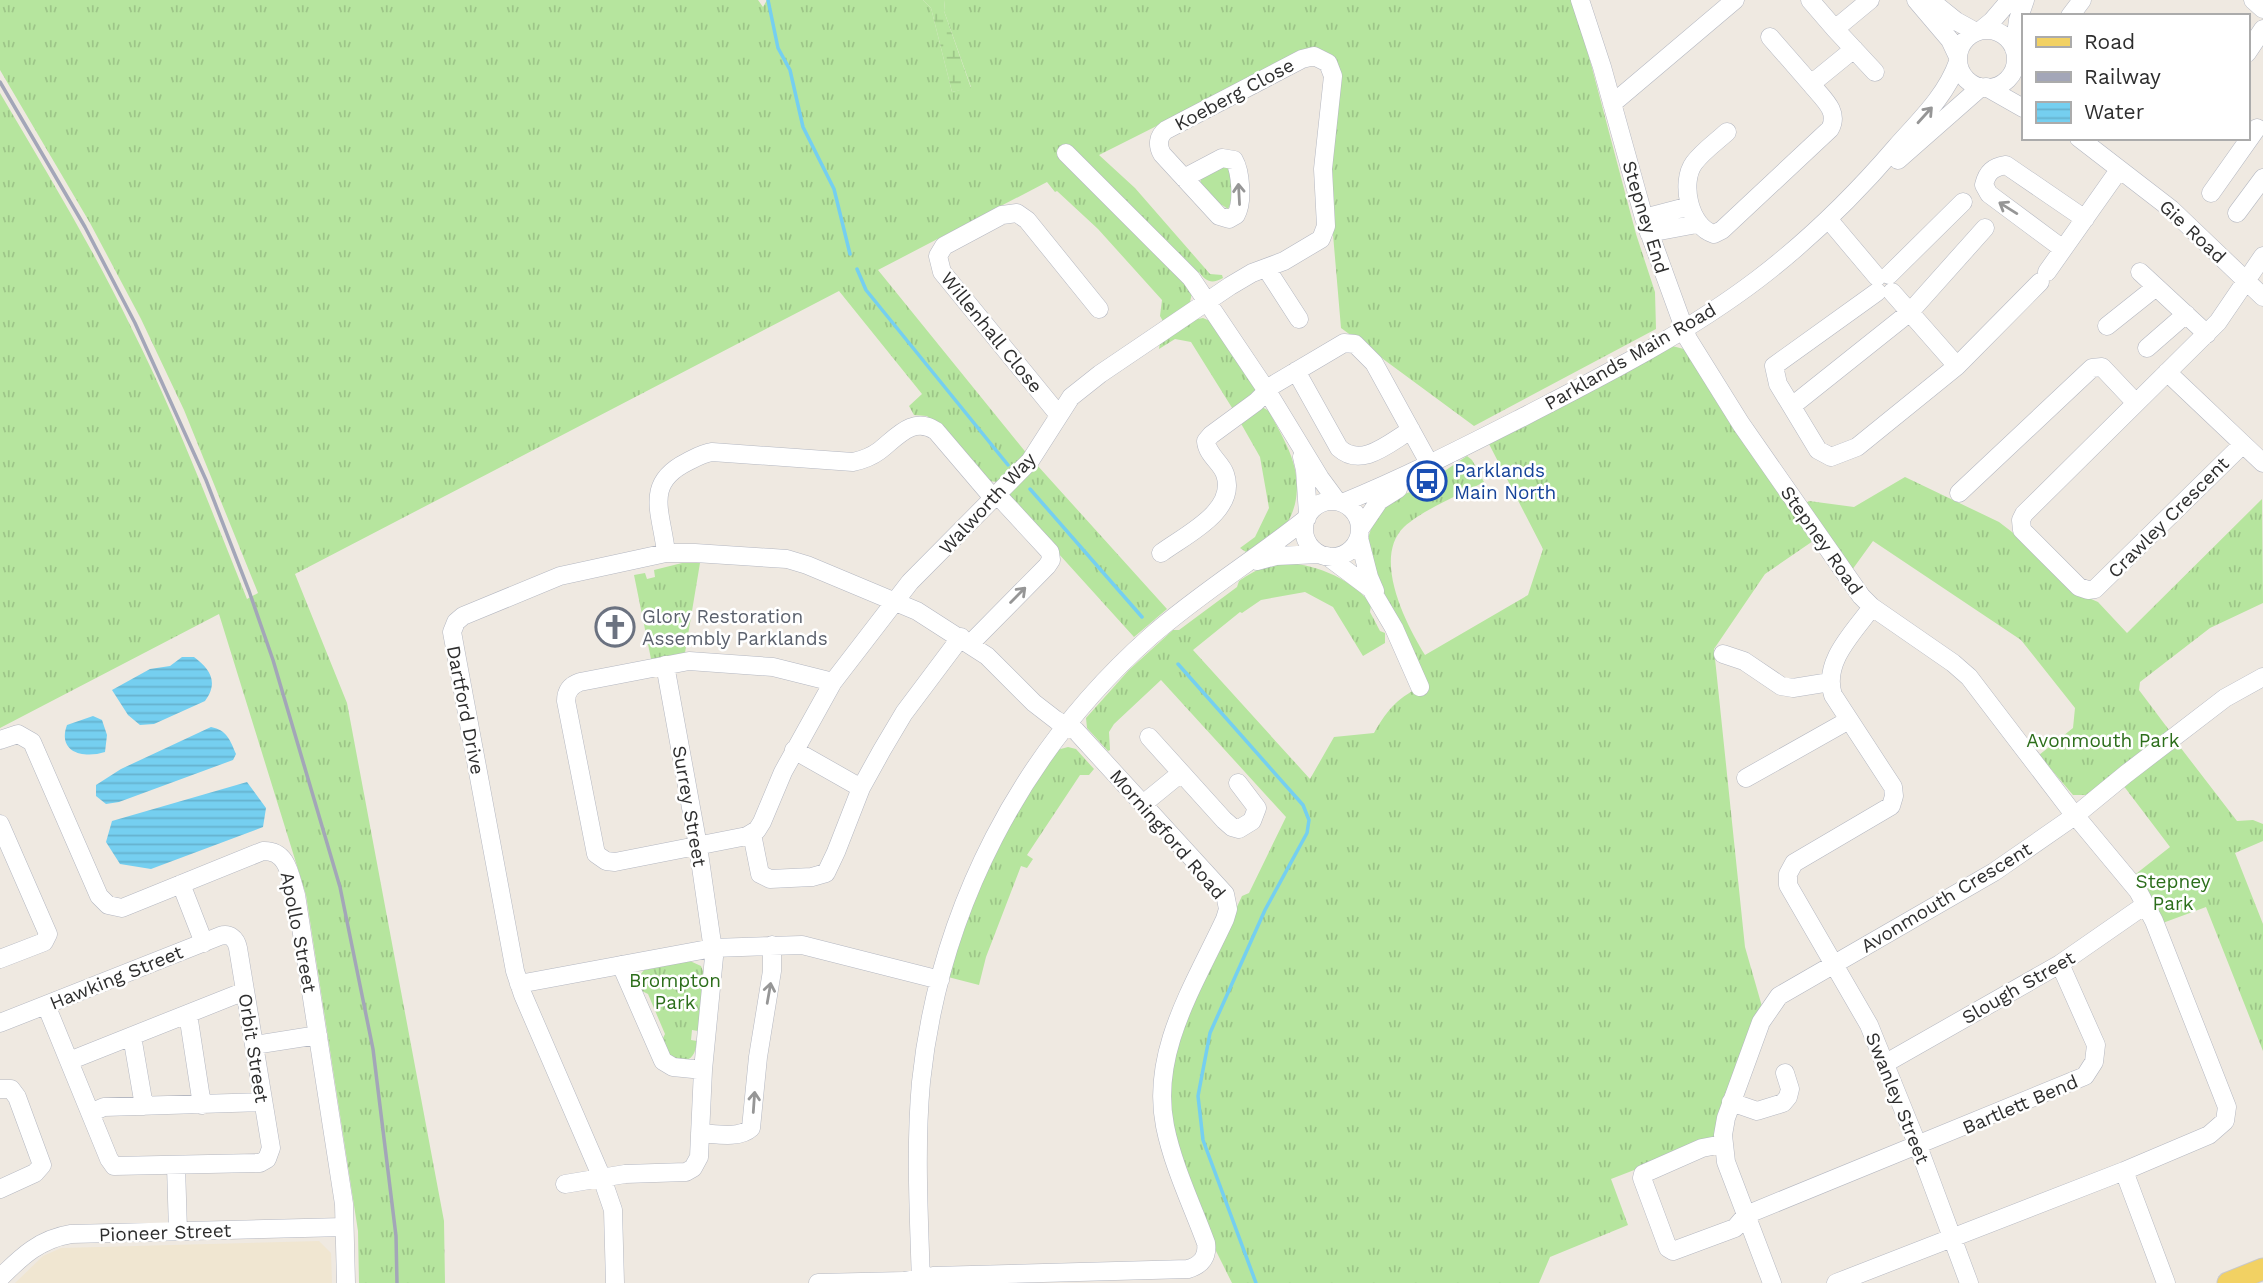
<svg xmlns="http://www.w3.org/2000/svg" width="2263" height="1283" font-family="'Work Sans',sans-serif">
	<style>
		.education { fill: #f0e6d1 }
		.grass { fill: url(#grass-tufts) }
		.wetland { fill: url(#wetland-marsh) }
		.water { fill: url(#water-rules) }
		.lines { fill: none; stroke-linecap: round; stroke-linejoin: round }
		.stream { stroke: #75cff0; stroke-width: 3.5 }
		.minor-casing { stroke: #b4b7c1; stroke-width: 19 }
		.major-casing { stroke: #c9c9c9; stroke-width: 23 }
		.minor { stroke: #fff; stroke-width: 18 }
		.major { stroke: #f2d163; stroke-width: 21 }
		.rail { stroke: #a3a6b8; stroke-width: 3.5 }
		.oneway { stroke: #969696 }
		.labels { text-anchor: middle; stroke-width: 5; stroke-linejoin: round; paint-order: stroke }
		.street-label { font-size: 19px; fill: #2e2e2e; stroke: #fff }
		.transit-label { font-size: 19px; fill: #164399; stroke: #fff; text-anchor: start }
		.worship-label { font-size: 19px; fill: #5b616d; stroke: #fff; text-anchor: start }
		.park-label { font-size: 19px; fill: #2c6e1b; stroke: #fff }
	</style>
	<defs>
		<pattern id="grass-tufts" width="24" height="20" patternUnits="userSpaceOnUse" patternTransform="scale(1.75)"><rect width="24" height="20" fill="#b6e59e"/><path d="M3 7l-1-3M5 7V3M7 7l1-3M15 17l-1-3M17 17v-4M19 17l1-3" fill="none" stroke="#9dc588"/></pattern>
		<pattern id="wetland-marsh" width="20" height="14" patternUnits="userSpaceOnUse" patternTransform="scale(1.75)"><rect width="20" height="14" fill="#b6e59e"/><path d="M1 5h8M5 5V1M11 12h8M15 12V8" fill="none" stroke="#9dc588"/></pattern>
		<pattern id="water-rules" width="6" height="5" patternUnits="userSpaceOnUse" patternTransform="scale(1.75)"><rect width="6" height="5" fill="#75cff0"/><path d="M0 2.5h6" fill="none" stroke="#66b2ce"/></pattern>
	</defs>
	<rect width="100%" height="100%" fill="#efe9e1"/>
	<!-- education -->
	<path class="education" d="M 319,1241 L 331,1253 L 332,1283 L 15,1283 L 43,1256 L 61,1248 Z"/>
	<!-- grass -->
	<path class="grass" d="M 0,0 L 758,0 L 763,7 L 767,0 L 923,0 L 931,8 L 952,92 L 971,87 L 944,11 L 945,0 L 1574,0 L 1636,234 L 1655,292 L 1656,329 L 1474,426 L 1341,328 L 1327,164 L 1339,73 L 1304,52 L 1099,155 L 1135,188 L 1210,274 L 1222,275 L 1223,278 C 1212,284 1206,282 1199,272 L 1186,281 L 1192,293 L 1190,302 L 1164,323 L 1160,316 L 1162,300 L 1098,229 L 1057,191 L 1055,192 L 1047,182 L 878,270 L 1028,455 L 998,482 L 988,481 L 927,416 L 914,415 L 909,406 L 922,394 L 839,291 L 295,574 L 347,703 L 444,1221 L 445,1283 L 359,1283 L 358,1231 L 306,895 L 219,614 L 0,728 L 0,93 C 45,169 91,245 130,325 C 175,414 210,507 247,599 L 258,593 L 184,410 L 141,319 L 90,223 L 0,70 Z
		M 1221,166 L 1227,166 C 1234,177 1234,199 1228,209 L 1222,205 L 1221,207 L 1200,184 L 1201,178 Z
		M 1203,318 L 1210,321 L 1255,389 L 1256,394 L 1234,411 L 1191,342 L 1175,339 L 1159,349 L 1160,342 L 1193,320 Z
		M 1672,346 L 1684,349 L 1813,541 L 1765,574 L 1714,649 L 1745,947 L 1763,1010 L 1717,1138 L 1611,1179 L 1628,1225 L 1550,1257 L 1539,1283 L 1232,1283 L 1214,1247 L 1175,1141 L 1168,1082 L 1183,1022 L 1242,896 L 1249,893 L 1286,817 L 1161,680 L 1114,724 L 1109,732 L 1110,750 L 1108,751 L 1087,728 L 1086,718 L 1129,670 L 1173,630 L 1179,630 L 1237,587 L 1239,581 C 1248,575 1257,569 1268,566 C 1300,556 1353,577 1371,605 L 1370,612 L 1380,631 L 1385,633 L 1385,643 L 1363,656 L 1333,607 L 1305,592 L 1261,600 L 1242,613 L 1240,612 L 1193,650 L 1310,779 L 1334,737 L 1374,733 C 1389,707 1398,698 1425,684 L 1374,577 L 1368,553 L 1369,535 L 1375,517 L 1396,497 L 1430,485 L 1429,483 L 1441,477 L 1440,474 L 1467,456 L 1472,460 L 1484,482 C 1462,494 1422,510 1404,527 C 1372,558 1406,624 1425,655 L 1528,595 L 1543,549 L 1489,444 Z
		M 1262,407 L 1269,411 C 1285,442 1303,468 1295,504 C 1292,515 1288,524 1279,532 C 1269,539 1257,545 1246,552 L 1240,548 L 1255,537 L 1269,508 L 1260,457 L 1239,420 Z
		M 1037,465 L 1167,609 L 1134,637 L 1010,500 L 1009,495 Z
		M 1905,477 L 1999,522 L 2025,542 L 2075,592 L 2098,602 L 2127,633 L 2262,499 L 2263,603 L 2210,628 L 2140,682 L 2139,690 L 2169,730 L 2086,795 L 2073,795 L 2039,755 L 2073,728 L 2075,708 L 2021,640 L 1873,541 L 1852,570 L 1806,503 L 1809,501 L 1854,507 Z
		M 682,563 L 700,563 L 685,653 L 651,659 L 634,575 L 645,573 L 647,579 L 655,577 L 654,570 Z
		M 2177,743 L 2237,821 L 2253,820 L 2263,824 L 2263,841 L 2235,853 L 2263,924 L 2263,1051 L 2206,907 L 2160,924 L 2132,877 L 2170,847 L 2123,785 Z
		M 1068,747 L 1076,749 L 1094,769 L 1089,775 L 1080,775 L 1027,855 L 1033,859 L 1027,868 L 1021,866 L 986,957 L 979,985 L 948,977 L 971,907 L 998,847 L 1028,792 L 1057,750 Z
		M 690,961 L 701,966 L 704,974 L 698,1031 L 692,1030 L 691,1040 L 697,1041 C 695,1060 687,1064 670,1057 L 662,1040 L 665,1034 L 648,994 L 642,991 L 638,978 L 644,970 Z"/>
	<!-- wetland -->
	<path class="wetland" d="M 923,0 L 945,0 L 944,11 L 971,88 L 952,92 L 931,8 Z"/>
	<!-- water -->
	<path class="water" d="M 182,657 L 194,657 C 210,669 219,682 205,701 L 154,724 L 140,725 L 128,715 L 112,690 L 150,669 L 170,666 Z
		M 93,716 L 102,720 L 107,735 L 105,752 C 83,759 57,752 67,725 Z
		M 211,727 C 227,730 230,740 236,754 L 233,760 L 119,802 L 106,804 L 96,796 L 96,785 L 121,769 Z
		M 247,782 L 266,808 L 263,827 L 151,869 L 120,864 L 106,842 L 112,821 Z"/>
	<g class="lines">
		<!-- stream -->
		<path class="stream" d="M 768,0 L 778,48 L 790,70 L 803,127 L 834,189 L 850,254
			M 857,269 L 866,290 L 1008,465
			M 1030,489 L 1142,617
			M 1178,664 L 1303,805 L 1309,820 L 1307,833 L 1265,910 L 1210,1033 L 1198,1096 L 1203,1140 L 1256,1283"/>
		<!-- minor casing -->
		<g class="minor-casing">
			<path id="minor" d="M 1580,0 L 1602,67 L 1644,218 L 1688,339 L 1741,424 L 1861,596 L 1872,607 L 1953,663 L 1969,677 L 2069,808 L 2138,891 L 2154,921 L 2227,1107 L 2225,1121 L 2209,1135 L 2124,1171 L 1836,1283
				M 1810,0 L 1835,29 L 1870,0
				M 1916,0 L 1950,40 L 1958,57
				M 1930,0 L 1956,21 L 1976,32
				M 2253,0 L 2263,9
				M 2070,16 L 2082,0
				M 1835,29 L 1875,72
				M 1981,30 L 1992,21 L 2010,0
				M1958 59a29 29 0 1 1 58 0a29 29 0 1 1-58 0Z
				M 1770,37 L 1811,84
				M 2014,49 L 2018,20 L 2025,0
				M 2247,53 L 2263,29
				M 1986,87 L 2023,108
				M 1612,104 L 1735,0
				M 1727,132 C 1716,142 1703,151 1694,163 C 1680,182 1689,227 1714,234 L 1722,230 L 1830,129 C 1840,111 1822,98 1811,84 L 1854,49
				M 2079,138 L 2171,209 L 2263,297
				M 1066,153 L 1191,278 L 1267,391 L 1320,478 L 1337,501
				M 1898,160 L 1981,87
				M 2211,193 L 2257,128
				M 2237,213 L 2263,178
				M 1644,218 L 1690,206
				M 1829,220 L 1877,277
				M 1649,233 L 1697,224
				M 2063,249 L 1989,194 L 1984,185 C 1987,172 1993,167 2006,165 L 2085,219
				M 1266,268 L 1299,319
				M 2047,272 L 2119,170
				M 2140,272 L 2207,334
				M 1889,275 L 1963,202
				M 1877,292 L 1774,366 L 1778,384 L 1818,450 L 1831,457 L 1857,447 L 1957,366 L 1892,292
				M 2107,326 L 2156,287
				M 2147,348 L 2186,314
				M 1957,366 L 2040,282
				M 1296,371 L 1339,448 C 1362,469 1390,442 1411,430
				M 2167,372 L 2263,463
				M 1792,406 L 1910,312 L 1985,228
				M 1058,414 L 942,272 L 938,256 L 944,246 L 1002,215 L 1017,213 L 1027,220 L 1099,309
				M 2243,444 L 2095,589 L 2088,590 L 2079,587 L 2022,530 L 2021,520 L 2024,514 L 2218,322 L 2263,256
				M 1302,457 L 1305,470 L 1308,514
				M 1959,493 L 2092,368 L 2102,367 L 2136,403
				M1304 529a28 28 0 1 1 56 0a28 28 0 1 1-56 0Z
				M 1342,503 C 1406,477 1468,445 1529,414 C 1608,373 1687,333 1758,279 C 1809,240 1854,196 1896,147 C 1919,121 1946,96 1958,62
				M 1360,529 L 1379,501 L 1398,489
				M 1359,538 L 1369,577 L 1375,591
				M 666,553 C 662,513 643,484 687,462 C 695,458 703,453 712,452 L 853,462 C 862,460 871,457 879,451 C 896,438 913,415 936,431 L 988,492 L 1003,501 L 1050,552 L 1051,560 L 1047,566 L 970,644
				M 1161,553 C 1185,535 1238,511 1225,474 C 1221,462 1207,455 1206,441 L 1211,435 L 1256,402 L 1273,385 L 1344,343 L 1355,344 L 1374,363 L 1429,463
				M 1327,556 L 1371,589 L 1394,628 L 1420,687
				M 1257,561 L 1276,556 L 1319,554
				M 1872,607 C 1854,632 1822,662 1833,695 L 1893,787 L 1894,796 L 1891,806 L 1794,863 L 1788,874 L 1788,885 L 1869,1025 L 1918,1146 L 1969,1283
				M 1723,654 L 1744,661 L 1781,686 L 1793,688 L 1830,682
				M 833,682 L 773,667 L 689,661 L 580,682 C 571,685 566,691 566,701 L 596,854 L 606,861 L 615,862 L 747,836 L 757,830 L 762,822 L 783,772 L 833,682 L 910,582 L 1030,461 L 1071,397 L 1100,374 L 1230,286 L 1252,273 L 1284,261 L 1321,239 L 1326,226 L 1323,169 L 1333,76 L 1328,63 L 1314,56 L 1302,59 L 1166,130 C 1158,136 1157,145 1162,154 L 1219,216 L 1229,219 L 1236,215 C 1243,203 1241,172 1234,160 L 1222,158 L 1184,178
				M 1149,737 L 1224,820 L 1232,827 L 1239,829 L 1252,821 L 1257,808 L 1238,783
				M 0,740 L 18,734 L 32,742 L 99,896 L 108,905 L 122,908 L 263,851 C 288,850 290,876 296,895 L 344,1204 L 346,1283
				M 794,750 L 861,788
				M 1746,778 L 1849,720
				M 1143,804 L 1181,773
				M 0,824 L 48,934 L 44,942 L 0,959
				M 752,834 L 760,874 L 770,879 L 812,877 L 826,873 L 836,852 L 861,788 L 882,750 L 904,713 L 961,637
				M 181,884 L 204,943
				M 621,965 L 663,1061 L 673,1067 L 703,1070
				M 519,984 L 713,948 L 802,945 L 940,980
				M 188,1014 L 202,1105
				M 0,1023 L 220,936 C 229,933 236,938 238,948 L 271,1148 L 267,1159 L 260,1163 L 114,1166 L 109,1159 L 46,1005
				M 132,1036 L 144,1106
				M 254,1045 L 318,1035
				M 69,1061 L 245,991
				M 1886,1063 L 2060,964 L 2145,905
				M 0,1089 L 11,1089 L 17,1097 L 42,1165 L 35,1173 L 0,1189
				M 1731,1102 L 1757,1111 L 1783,1103 L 1788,1097 L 1790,1089 L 1785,1073
				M 90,1113 L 104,1107 L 263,1102
				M 700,1133 C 716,1134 739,1139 751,1128 L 758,1057 L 772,971 L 772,945
				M 1723,1144 L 1702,1148 L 1643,1174 L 1642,1178 L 1668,1248 L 1673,1251 L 1735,1228 L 1746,1215 L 2085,1076 L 2094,1062 L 2096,1045 L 2060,964
				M 176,1166 L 178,1231
				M 2124,1171 L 2166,1283
				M 565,1184 L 625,1174 L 686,1172 L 693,1168 L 699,1157 L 703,1070 L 714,957 L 698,846 L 665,665
				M 0,1278 C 22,1256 40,1239 71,1234 L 344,1227
				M 615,1283 L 613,1210 L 602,1178 L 523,995 L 515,971 L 452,632 L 456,622 L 463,616 L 560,576 L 666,553 L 695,553 L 787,559 L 807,565 L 917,611 L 987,656 L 1034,703 L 1056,720 L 1076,731 L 1225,894 L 1228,909 L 1225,919 C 1195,984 1150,1052 1165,1126 C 1173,1166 1192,1205 1206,1243 C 1208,1256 1202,1265 1188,1269 L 933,1276 L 904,1281 L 818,1283
				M 921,1283 C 919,1216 915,1149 921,1082 C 939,910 1021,751 1151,636 C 1200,593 1256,559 1307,518
				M 1772,1283 L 1726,1162 L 1723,1135 L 1726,1118 L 1761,1022 L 1779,996 L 1994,872 L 2076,815 L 2126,774 L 2225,698 L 2263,677"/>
		</g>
		<!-- major casing -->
		<g class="major-casing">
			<path id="major" d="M 2228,1283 L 2263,1269"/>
		</g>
		<!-- minor -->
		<use href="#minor" class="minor"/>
		<!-- major -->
		<use href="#major" class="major"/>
		<!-- rail -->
		<path class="rail" d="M 0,82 L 85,227 L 135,323 L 206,480 L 249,591 L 273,660 L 340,887 L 373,1049 L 396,1236 L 397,1283"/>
	</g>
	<!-- one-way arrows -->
	<defs><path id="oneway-shaft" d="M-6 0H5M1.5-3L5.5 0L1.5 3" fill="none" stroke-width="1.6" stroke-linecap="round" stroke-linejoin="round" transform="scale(1.75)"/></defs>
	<g class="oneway">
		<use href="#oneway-shaft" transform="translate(1925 115) rotate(-48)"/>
		<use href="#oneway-shaft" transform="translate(1239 194) rotate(-93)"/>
		<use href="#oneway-shaft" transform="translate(2008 208) rotate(-148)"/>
		<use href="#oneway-shaft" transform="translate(1018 595) rotate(-45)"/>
		<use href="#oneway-shaft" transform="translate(769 993) rotate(-80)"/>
		<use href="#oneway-shaft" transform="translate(754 1102) rotate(-86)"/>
	</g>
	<!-- icons -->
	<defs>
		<g id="bus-ring" transform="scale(2.0125)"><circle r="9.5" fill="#fff" stroke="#1a4fb4" stroke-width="1.5"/><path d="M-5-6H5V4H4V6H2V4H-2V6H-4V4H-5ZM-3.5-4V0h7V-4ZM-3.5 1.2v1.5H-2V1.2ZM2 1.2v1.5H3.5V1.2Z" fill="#1a4fb4"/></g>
		<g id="church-ring" transform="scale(2.0125)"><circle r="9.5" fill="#fff" stroke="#6b7280" stroke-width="1.5"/><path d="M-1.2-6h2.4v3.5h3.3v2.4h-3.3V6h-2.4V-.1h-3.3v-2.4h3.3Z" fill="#6b7280"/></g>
	</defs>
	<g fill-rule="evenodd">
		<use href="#bus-ring" x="1427" y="481"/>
		<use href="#church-ring" x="615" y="627"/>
	</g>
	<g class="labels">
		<!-- street labels -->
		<g class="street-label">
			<text transform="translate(1234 94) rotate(-28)" y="7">Koeberg Close</text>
			<text transform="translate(1646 217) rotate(73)" y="7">Stepney End</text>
			<text transform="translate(2193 231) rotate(43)" y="7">Gie Road</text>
			<text transform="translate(992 332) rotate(51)" y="7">Willenhall Close</text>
			<text transform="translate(1630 356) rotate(-30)" y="7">Parklands Main Road</text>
			<text transform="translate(987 503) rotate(-47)" y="7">Walworth Way</text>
			<text transform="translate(2168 517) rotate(-45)" y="7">Crawley Crescent</text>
			<text transform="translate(1822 540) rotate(55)" y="7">Stepney Road</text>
			<text transform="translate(466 710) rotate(79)" y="7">Dartford Drive</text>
			<text transform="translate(690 806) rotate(80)" y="7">Surrey Street</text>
			<text transform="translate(1168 834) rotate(49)" y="7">Morningford Road</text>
			<text transform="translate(1946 897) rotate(-31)" y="7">Avonmouth Crescent</text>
			<text transform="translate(299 932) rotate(79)" y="7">Apollo Street</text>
			<text transform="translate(116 977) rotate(-22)" y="7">Hawking Street</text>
			<text transform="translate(2018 987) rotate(-30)" y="7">Slough Street</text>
			<text transform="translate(254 1048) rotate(81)" y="7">Orbit Street</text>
			<text transform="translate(1898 1098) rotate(68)" y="7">Swanley Street</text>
			<text transform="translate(2020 1104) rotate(-23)" y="7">Bartlett Bend</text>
			<text transform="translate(165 1232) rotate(-2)" y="7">Pioneer Street</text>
		</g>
		<!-- transit labels -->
		<g class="transit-label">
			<text x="1454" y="477">Parklands<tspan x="1454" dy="22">Main North</tspan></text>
		</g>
		<!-- worship labels -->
		<g class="worship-label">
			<text x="642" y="623">Glory Restoration<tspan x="642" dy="22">Assembly Parklands</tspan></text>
		</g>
		<!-- park labels -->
		<g class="park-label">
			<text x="2103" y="747">Avonmouth Park</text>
			<text x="2173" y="888">Stepney<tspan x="2173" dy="22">Park</tspan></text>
			<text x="675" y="987">Brompton<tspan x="675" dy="22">Park</tspan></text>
		</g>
	</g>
	<!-- legend -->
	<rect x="2022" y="14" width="228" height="126" fill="#ffffff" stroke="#ababab" stroke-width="2"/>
	<rect x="2036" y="37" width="35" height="10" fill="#f2d163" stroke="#ababab" stroke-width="2"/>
	<text x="2084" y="49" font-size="21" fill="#2e2e2e">Road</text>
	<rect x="2036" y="72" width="35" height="10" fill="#a3a6b8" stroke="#ababab" stroke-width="2"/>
	<text x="2084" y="84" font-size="21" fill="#2e2e2e">Railway</text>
	<rect x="2036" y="102" width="35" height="21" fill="url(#water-rules)" stroke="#ababab" stroke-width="2"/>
	<text x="2084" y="119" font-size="21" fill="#2e2e2e">Water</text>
</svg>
